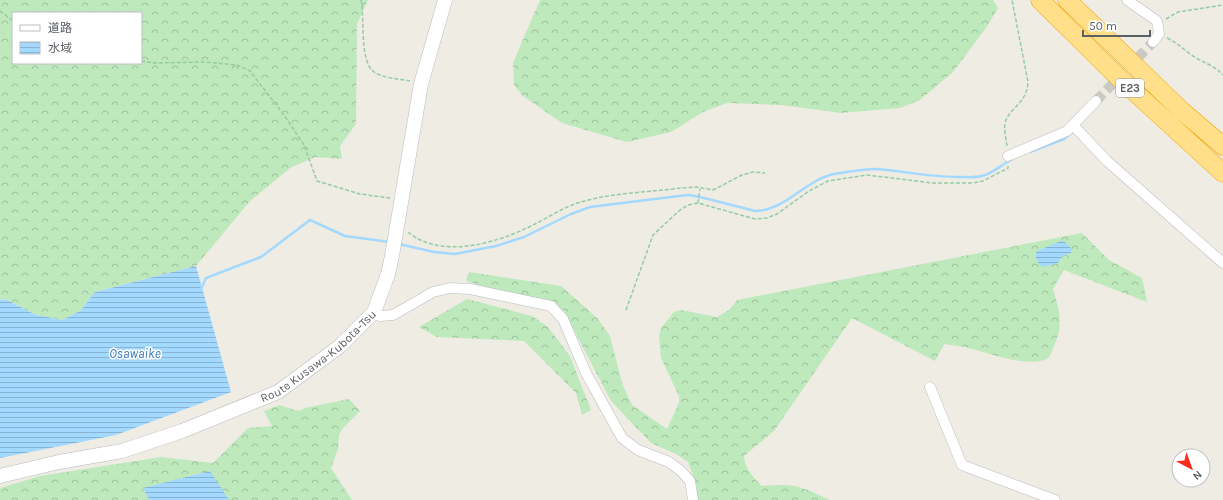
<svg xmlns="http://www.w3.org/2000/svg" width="1223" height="500" font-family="Karla,'Noto Sans JP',sans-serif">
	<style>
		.forest { fill: url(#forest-crowns); fill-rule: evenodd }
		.water { fill: url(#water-rules) }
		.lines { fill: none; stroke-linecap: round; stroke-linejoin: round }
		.stream { stroke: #a3d9ff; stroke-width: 2.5 }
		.street-tunnel { stroke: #cac9c4; stroke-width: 10; stroke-dasharray: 10 5; stroke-linecap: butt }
		.street-casing { stroke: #b8bbc0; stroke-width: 11 }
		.secondary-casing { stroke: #b6bac1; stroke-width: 15 }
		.highway-casing { stroke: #f2a200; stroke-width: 19 }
		.path { stroke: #95cba4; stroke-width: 1.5; stroke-dasharray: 4 2; stroke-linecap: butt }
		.street { stroke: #fff; stroke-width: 10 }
		.secondary { stroke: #fff; stroke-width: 14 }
		.highway { stroke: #ffdf8a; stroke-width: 18 }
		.labels { text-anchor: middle; stroke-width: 3; stroke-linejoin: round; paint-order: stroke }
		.shield { fill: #fff; stroke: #8c9093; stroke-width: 1 }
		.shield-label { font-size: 11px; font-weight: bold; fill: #5b6065 }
		.street-label { font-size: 12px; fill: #5b6065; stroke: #fff }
		.water-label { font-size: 13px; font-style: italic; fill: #3679bb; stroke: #fff }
	</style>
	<defs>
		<pattern id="forest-crowns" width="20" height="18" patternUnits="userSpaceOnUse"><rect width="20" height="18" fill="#bee9bd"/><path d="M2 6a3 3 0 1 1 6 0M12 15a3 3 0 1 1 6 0" fill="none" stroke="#9dc09d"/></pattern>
		<pattern id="water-rules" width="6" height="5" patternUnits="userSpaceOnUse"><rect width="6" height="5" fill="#a3d9ff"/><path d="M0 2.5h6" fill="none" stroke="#88b3d2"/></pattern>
	</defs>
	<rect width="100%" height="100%" fill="#efece3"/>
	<!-- forest -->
	<path class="forest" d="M 0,0 L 368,0 L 357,24 L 356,124 L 340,146 L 342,159 L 315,157 L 290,168 L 250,201 L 196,266 L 95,292 L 81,310 L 63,320 L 36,315 L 5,299 L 0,300 ZM 13,13 L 141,13 L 141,63 L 13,63 Z
		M 540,0 L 993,0 L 998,8 L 986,28 L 953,72 L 920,100 L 900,108 L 841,113 L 781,105 L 727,103 L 703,112 L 671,132 L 627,142 L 562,123 L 523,96 L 514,85 L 513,63 Z
		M 1082,233 L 1109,260 L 1142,278 L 1147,302 L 1064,270 L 1053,289 C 1059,309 1064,326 1054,346 C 1052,351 1050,359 1044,360 C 1024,367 986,352 965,347 C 958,346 951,345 944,344 L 935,361 L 852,318 L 774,431 L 744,456 C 745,469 753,477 762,486 C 796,483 800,486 830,500 L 695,500 L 697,487 L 688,462 L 676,454 L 651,443 L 611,401 L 564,311 L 466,281 L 469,272 L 561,286 L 597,318 L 610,336 L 623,386 L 632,405 L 667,429 L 679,403 L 679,396 L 661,358 L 659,336 L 661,328 L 674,312 L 681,310 L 717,317 L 729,310 L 737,300 Z
		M 467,299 L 532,316 L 548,327 L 570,356 L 591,410 L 582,415 L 576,393 L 524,341 L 437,337 L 419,327 Z
		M 349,399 L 360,411 L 342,429 L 339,435 L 338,449 L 331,468 L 352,500 L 0,500 L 0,488 L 40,476 L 161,457 L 213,463 L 248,428 L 272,426 L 264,411 L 279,405 L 299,411 L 305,408 Z"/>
	<!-- water -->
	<path class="water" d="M 1061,241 L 1064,241 L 1072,249 L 1071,253 L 1062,256 L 1058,263 L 1043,267 C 1038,264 1034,257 1037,251 Z
		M 196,266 L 231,392 L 116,435 L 0,458 L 0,300 L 5,299 L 36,315 L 63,320 L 81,310 L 95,292 Z
		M 210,471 L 229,500 L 149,500 L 143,488 Z"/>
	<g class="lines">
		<!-- stream -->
		<path class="stream" d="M 1030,152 L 1064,139 L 1074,131 L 1075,133
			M 399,244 L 434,252 L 455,254 L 496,246 L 524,237 L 571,214 L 590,207 L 679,196 L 689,195 L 704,198 L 755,211 C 785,211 805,180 834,174 C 847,172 862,169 876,169 C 903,171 930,177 958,177 C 965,177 974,178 982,176 C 993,173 1001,165 1011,160
			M 201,289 L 206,278 L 261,257 L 310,220 L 345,236 L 390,242"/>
		<!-- street-tunnel -->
		<path class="street-tunnel" d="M 1096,101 L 1153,42"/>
		<!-- street casing -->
		<g class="street-casing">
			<path id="street" d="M 1127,0 L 1157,21 L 1159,34 L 1153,42
				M 1073,125 L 1107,161 L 1223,263
				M 1008,156 L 1067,131 L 1096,101
				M 374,312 L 380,316 L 393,315 L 433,292 L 450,288 L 470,289 L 551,306 L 563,319 L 586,373 L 622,438 L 638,450 L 669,462 L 681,471 L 690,481 L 693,500
				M 930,387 L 962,465 L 1055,500"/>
		</g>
		<!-- secondary casing -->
		<g class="secondary-casing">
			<g id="secondary">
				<path id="s1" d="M 0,476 L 59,462 L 122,451 L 182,431 L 278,392 L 340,346 L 374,312 L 388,274 L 392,256 L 421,84 L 445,0"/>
			</g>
		</g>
		<!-- highway casing -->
		<g class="highway-casing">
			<path id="highway" d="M 1040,0 L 1116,75 L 1223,173
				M 1067,0 L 1182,111 L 1223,146"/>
		</g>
		<!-- path -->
		<path class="path" d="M 361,0 C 365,18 359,61 374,72 C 383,78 399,79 410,81
			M 0,11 L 13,21
			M 73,13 L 80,13
			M 1166,19 L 1178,12 L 1223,5
			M 1167,38 C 1176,42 1182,48 1190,54 C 1201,62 1214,65 1223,75
			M 141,61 L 154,63 L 205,62 L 237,65 L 250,71 L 284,115 L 304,145 L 317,181 L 360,194 L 390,198
			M 1007,146 C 1006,139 1004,130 1005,123 C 1008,109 1027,104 1028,82 L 1012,0
			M 698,203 L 700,189
			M 408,232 C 440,259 494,244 529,227 C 546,219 563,207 581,202 C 610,193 651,192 681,188 L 696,187 L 713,190 L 742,175 L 753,172 L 765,173
			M 626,310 L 653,235 L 680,210 L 688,205 L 698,203 L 755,219 L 767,218 L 777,214 L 809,191 L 828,181 L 867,175 L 933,183 L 973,183 L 983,181 L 1008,168 L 1008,166"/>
		<!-- street -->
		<use href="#street" class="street"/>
		<!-- secondary -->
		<use href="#secondary" class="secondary"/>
		<!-- highway -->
		<use href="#highway" class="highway"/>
	</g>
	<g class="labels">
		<!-- shield labels -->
		<rect class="shield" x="1116" y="79" width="28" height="18" rx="3"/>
		<g class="shield-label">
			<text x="1130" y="92">E23</text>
		</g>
		<!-- street labels -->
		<g class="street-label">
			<text dy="4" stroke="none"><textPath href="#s1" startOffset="345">Route Kusawa-Kubota-Tsu</textPath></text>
		</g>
		<!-- water labels -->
		<g class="water-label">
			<text x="135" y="358">Osawaike</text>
		</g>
	</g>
	<!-- legend -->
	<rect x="12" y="12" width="130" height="52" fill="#ffffff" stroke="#bdbfc1"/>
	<rect x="20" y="25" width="20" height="6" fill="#ffffff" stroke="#bdbfc1"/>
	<text x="48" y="32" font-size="12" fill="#5b6065">道路</text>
	<rect x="20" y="42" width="20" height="12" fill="url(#water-rules)" stroke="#bdbfc1"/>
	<text x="48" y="52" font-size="12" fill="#5b6065">水域</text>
	<!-- north arrow -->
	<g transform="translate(1191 468) rotate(139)"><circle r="19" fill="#ffffff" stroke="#bdbfc1"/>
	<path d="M0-3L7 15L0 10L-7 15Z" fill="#f92c1f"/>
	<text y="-6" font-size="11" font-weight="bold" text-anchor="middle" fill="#5b6065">N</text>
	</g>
	<!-- scale -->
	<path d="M1083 30v6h67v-6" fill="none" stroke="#5b6065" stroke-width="2"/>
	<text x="1089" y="30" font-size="12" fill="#5b6065" stroke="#ffffff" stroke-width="3" paint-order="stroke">50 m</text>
</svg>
